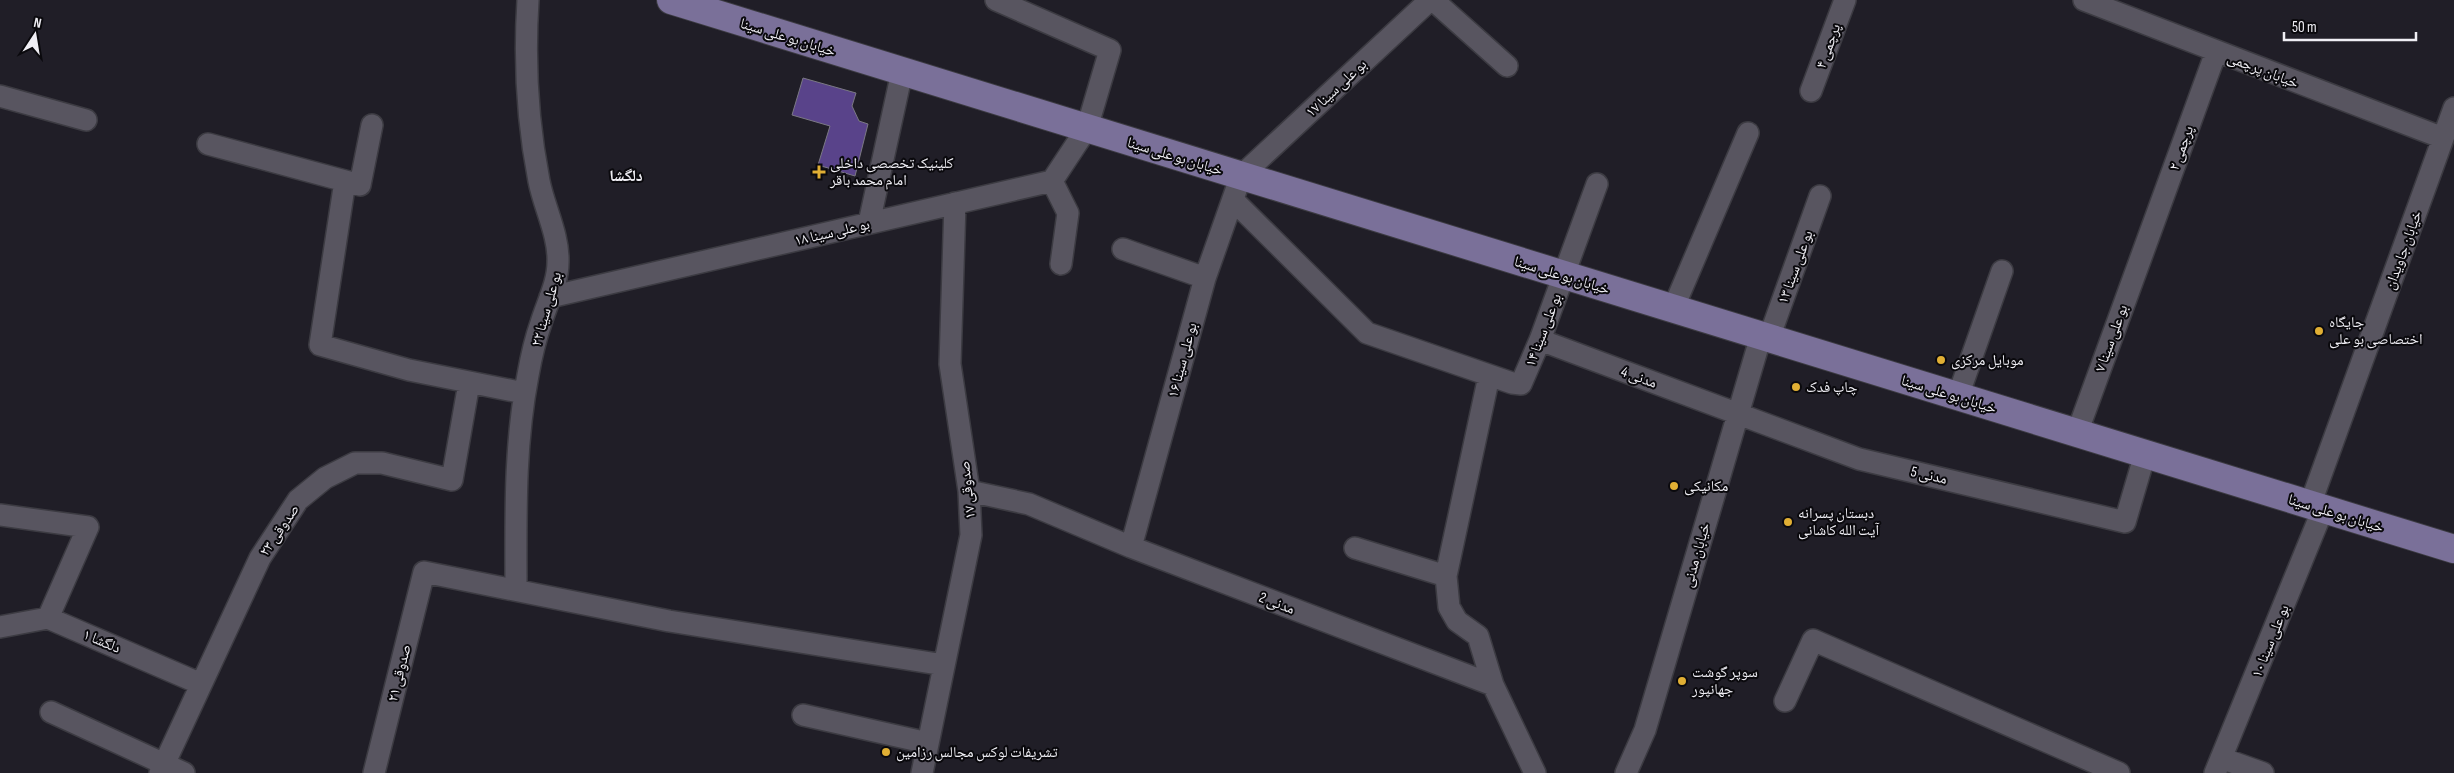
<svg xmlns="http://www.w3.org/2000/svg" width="2454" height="773" font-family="'Sofia Sans Condensed','Noto Naskh Arabic',sans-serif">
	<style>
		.building { fill: #59438a; stroke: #7b7984 }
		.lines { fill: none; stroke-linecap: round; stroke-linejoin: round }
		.minor-casing { stroke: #3c3b42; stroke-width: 24 }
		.major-casing { stroke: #3c3b42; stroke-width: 30 }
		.minor { stroke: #585560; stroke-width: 21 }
		.major { stroke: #7a7099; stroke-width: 28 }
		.poi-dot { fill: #e1af34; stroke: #0a090d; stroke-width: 2 }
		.labels { text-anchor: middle; stroke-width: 4; stroke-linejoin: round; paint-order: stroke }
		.street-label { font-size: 15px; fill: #efeef4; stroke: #0a090d }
		.poi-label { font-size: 15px; fill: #efeef4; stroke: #0a090d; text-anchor: start }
		.neighbourhood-label { font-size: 16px; font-weight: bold; fill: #efeef4; stroke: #0a090d }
	</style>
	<rect width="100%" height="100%" fill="#201e27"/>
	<!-- building -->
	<path class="building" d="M 803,78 L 856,93 L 852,106 L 859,121 L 868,124 L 855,176 L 818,165 L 830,126 L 792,115 Z"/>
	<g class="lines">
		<!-- minor casing -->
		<g class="minor-casing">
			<path id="minor" d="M 1433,0 L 1507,66
				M 2084,0 L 2443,138
				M 1811,91 L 1845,0
				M 0,96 L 86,120
				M 208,144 L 360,185 L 372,125
				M 345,181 L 320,345 L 409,370 L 524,393
				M 1052,181 L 1068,213 L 1061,264
				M 1233,200 L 1367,333 L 1512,383 L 1521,384 L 1540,340 L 1597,184
				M 869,223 L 902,72
				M 1123,249 L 1205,278
				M 550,297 L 1052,181 L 1087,128 L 1110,50 L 996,0
				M 1673,309 L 1748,133
				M 1769,338 L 1820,196
				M 1540,340 L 1859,459 L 2125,522 L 2145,454
				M 1489,376 L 1446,576 L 1449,607 L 1457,621 L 1478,636 L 1493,685
				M 1958,396 L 2002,271
				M 2077,433 L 2216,52
				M 969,491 L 1029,504 L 1131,547 L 1493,685 L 1535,773
				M 2310,505 L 2454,108
				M 0,515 L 88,527 L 48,618
				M 1131,547 L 1205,278 L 1241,176 L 1430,0
				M 1355,548 L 1446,576
				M 516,590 C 516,518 514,447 528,375 C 531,358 535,340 541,323 C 547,303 558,283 558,262 C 559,235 544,207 539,181 C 527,120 524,62 528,0
				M 0,627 L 48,618 L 201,684
				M 1785,701 L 1813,640 L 2119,773
				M 51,712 L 184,773
				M 803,715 L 928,743
				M 2221,758 L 2263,773
				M 160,773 L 260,558 L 298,500 L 325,478 L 355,463 L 382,463 L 452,480 L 469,383
				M 374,773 L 424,572 L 669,621 L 944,665
				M 922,773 L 971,535 L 969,491 L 950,364 L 955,203
				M 1626,773 L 1645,730 L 1761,336
				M 2215,773 L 2323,509"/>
		</g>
		<!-- major casing -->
		<g class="major-casing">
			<path id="major" d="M 671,0 L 2454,549"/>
		</g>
		<!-- minor -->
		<use href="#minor" class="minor"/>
		<!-- major -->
		<use href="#major" class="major"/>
	</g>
	<!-- markers -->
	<g class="poi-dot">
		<path d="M816.5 164.5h5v5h5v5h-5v5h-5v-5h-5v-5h5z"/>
		<circle cx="2319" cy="331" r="5"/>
		<circle cx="1941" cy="360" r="5"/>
		<circle cx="1796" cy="387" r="5"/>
		<circle cx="1674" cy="486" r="5"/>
		<circle cx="1788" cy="522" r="5"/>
		<circle cx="1682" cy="681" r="5"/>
		<circle cx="886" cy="752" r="5"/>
	</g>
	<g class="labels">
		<!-- street labels -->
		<g class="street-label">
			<text transform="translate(788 37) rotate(17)" y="5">خیابان بو علی سینا</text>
			<text transform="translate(1828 46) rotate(-70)" y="5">پرچمی ۴</text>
			<text transform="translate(2263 70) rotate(21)" y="5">خیابان پرچمی</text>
			<text transform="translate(1336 88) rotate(-43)" y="5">بو علی سینا ۱۷</text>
			<text transform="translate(2181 148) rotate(-70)" y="5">پرچمی ۲</text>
			<text transform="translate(1175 156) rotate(17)" y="5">خیابان بو علی سینا</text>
			<text transform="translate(832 232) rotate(-13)" y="5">بو علی سینا ۱۸</text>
			<text transform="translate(2403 250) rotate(-70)" y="5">خیابان جاویدان</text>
			<text transform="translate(1795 267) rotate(-70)" y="5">بو علی سینا ۱۳</text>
			<text transform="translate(1562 275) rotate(17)" y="5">خیابان بو علی سینا</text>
			<text transform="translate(546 309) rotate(-74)" y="5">بو علی سینا ۲۲</text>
			<text transform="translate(1543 330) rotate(-69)" y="5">بو علی سینا ۱۴</text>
			<text transform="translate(2111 338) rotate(-70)" y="5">بو علی سینا ۷</text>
			<text transform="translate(1182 360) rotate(-75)" y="5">بو علی سینا ۱۶</text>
			<text transform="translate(1639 377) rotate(20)" y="5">مدنی 4</text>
			<text transform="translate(1949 394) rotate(17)" y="5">خیابان بو علی سینا</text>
			<text transform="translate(1929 475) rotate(13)" y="5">مدنی 5</text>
			<text transform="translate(967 490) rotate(-96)" y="5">صدوقی ۱۷</text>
			<text transform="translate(2336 513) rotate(17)" y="5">خیابان بو علی سینا</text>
			<text transform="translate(279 530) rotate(-56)" y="5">صدوقی ۲۳</text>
			<text transform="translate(1696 555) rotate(-74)" y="5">خیابان مدنی</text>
			<text transform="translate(1277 603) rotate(21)" y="5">مدنی 2</text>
			<text transform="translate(102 641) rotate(23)" y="5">دلگشا ۱</text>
			<text transform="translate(2270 641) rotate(-68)" y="5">بو علی سینا ۱۰</text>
			<text transform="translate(399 673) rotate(-76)" y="5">صدوقی ۲۱</text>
		</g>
		<!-- poi labels -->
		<g class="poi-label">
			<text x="830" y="168">کلینیک تخصصی داخلی<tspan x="830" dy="17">امام محمد باقر</tspan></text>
			<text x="2329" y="327">جایگاه<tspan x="2329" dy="17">اختصاصی بو علی</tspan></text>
			<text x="1951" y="365">موبایل مرکزی</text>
			<text x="1806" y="392">چاپ فدک</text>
			<text x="1684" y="491">مکانیکی</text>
			<text x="1798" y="518">دبستان پسرانه<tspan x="1798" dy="17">آیت الله کاشانی</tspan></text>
			<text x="1692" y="677">سوپر گوشت<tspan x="1692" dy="17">جهانپور</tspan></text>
			<text x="896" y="757">تشریفات لوکس مجالس رزامین</text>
		</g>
		<!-- neighbourhood labels -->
		<g class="neighbourhood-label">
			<text x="626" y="181">دلگشا</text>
		</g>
	</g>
	<!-- north arrow -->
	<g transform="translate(35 35) rotate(12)" stroke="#0a090d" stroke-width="4" paint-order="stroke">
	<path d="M0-4L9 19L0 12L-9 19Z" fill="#efeef4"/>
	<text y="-8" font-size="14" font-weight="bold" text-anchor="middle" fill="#efeef4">N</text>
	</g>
	<!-- scale -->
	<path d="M2284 32v8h132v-8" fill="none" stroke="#efeef4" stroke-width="2.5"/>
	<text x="2292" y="32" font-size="15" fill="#efeef4" stroke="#0a090d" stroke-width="4" paint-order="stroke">50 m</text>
</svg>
